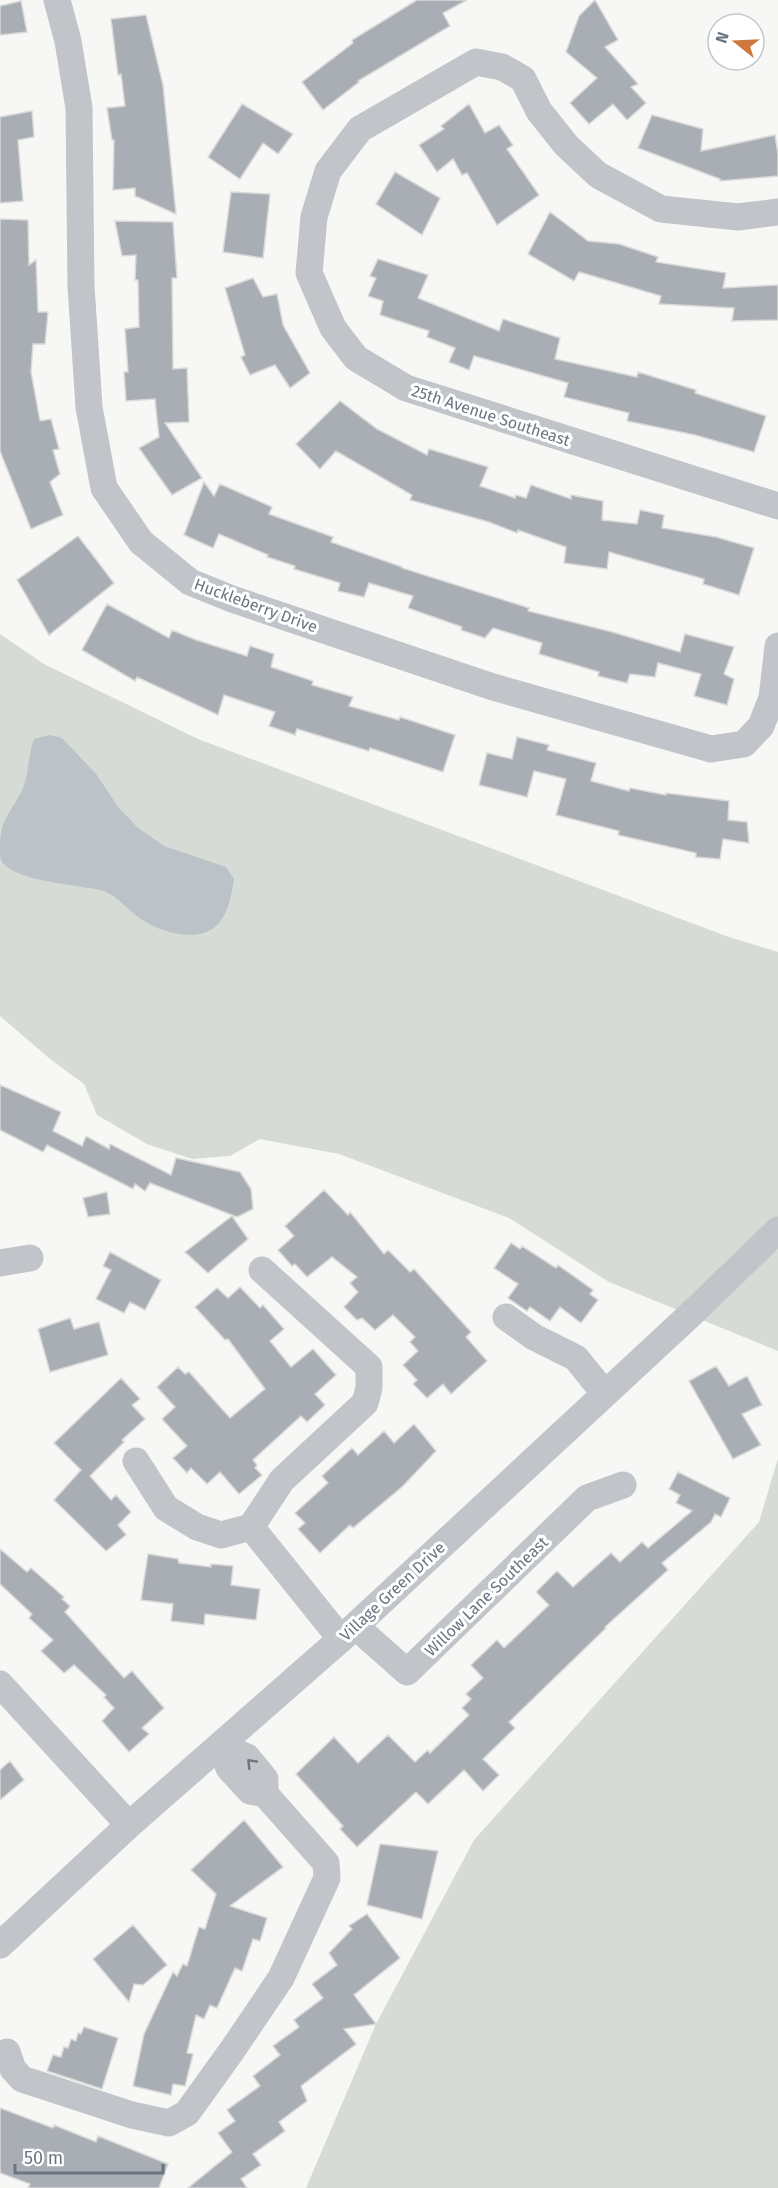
<svg xmlns="http://www.w3.org/2000/svg" width="778" height="2188" font-family="'Fira Sans',sans-serif">
	<style>
		.green { fill: #d6dcd5 }
		.water { fill: #bbc2c8 }
		.building { fill: #a9aeb4; stroke: #d9d9d8; stroke-width: 1.5 }
		.lines { fill: none; stroke-linecap: round; stroke-linejoin: round }
		.minor { stroke: #c1c4c8; stroke-width: 27 }
		.oneway { stroke: #6a7482 }
		.labels { text-anchor: middle; stroke-width: 6; stroke-linejoin: round; paint-order: stroke }
		.street-label { font-size: 16px; fill: #6a7482; stroke: #fff }
	</style>
	<rect width="100%" height="100%" fill="#f7f7f5"/>
	<!-- green -->
	<path class="green" d="M 0,634 L 44,664 L 198,739 L 729,937 L 778,952 L 778,1351 L 609,1282 L 509,1218 L 339,1154 L 260,1139 L 230,1156 L 192,1159 L 147,1144 L 97,1115 L 84,1084 L 50,1059 L 0,1016 Z
		M 778,1458 L 778,2188 L 306,2188 L 376,2024 L 474,1840 L 759,1522 Z"/>
	<!-- water -->
	<path class="water" d="M 49,735 L 62,738 L 96,774 L 119,808 L 137,827 L 164,846 L 226,867 L 234,879 C 229,914 220,940 179,934 C 166,932 151,926 141,919 C 127,910 117,894 100,890 C 78,885 11,881 1,860 C 0,856 0,851 0,846 C 0,818 12,812 23,788 C 29,774 28,754 34,739 Z"/>
	<!-- building -->
	<path class="building" d="M 417,0 L 467,0 L 443,13 L 450,26 L 358,81 L 359,82 L 323,110 L 302,82 L 353,43 L 352,40 Z
		M 595,0 L 618,40 L 605,47 L 638,84 L 631,87 L 646,103 L 627,120 L 613,104 L 589,124 L 570,103 L 597,78 L 566,52 L 579,16 Z
		M 21,1 L 27,32 L 0,35 L 0,6 Z
		M 146,15 L 163,85 L 176,214 L 135,196 L 135,188 L 113,190 L 114,140 L 112,140 L 107,108 L 125,106 L 121,74 L 118,75 L 111,19 Z
		M 242,104 L 293,134 L 278,154 L 263,143 L 240,179 L 208,157 Z
		M 469,104 L 485,133 L 499,125 L 513,145 L 507,149 L 539,195 L 497,225 L 467,173 L 462,175 L 453,159 L 437,172 L 419,145 L 444,129 L 441,126 Z
		M 32,111 L 34,137 L 18,140 L 23,201 L 0,203 L 0,117 Z
		M 652,115 L 703,129 L 701,151 L 775,135 L 778,154 L 778,176 L 720,181 L 720,179 L 638,148 Z
		M 395,172 L 440,198 L 422,235 L 376,204 Z
		M 231,192 L 270,194 L 263,258 L 223,252 Z
		M 550,212 L 588,241 L 619,244 L 658,257 L 656,262 L 726,273 L 723,288 L 778,285 L 778,320 L 732,321 L 734,308 L 659,304 L 661,296 L 579,272 L 574,281 L 528,254 Z
		M 0,219 L 28,220 L 29,265 L 36,260 L 38,312 L 48,312 L 45,344 L 33,344 L 31,372 L 40,421 L 51,419 L 59,449 L 53,450 L 60,474 L 50,482 L 63,515 L 31,529 L 0,451 Z
		M 115,221 L 173,222 L 177,278 L 172,278 L 173,369 L 187,368 L 189,422 L 165,423 L 202,478 L 172,495 L 139,448 L 159,437 L 155,399 L 126,401 L 124,372 L 128,372 L 125,329 L 139,327 L 138,280 L 135,280 L 136,255 L 122,256 Z
		M 378,259 L 428,275 L 418,298 L 499,331 L 503,319 L 560,338 L 555,359 L 637,377 L 638,372 L 696,390 L 695,393 L 766,416 L 754,452 L 695,435 L 627,421 L 629,413 L 564,397 L 568,383 L 474,356 L 469,370 L 449,362 L 455,348 L 427,337 L 429,331 L 380,315 L 383,301 L 368,296 L 376,278 L 370,276 Z
		M 253,278 L 263,297 L 277,294 L 283,325 L 310,373 L 290,388 L 275,365 L 250,375 L 241,357 L 245,355 L 225,288 Z
		M 340,401 L 377,429 L 427,455 L 429,449 L 488,467 L 480,486 L 515,498 L 516,495 L 526,498 L 531,485 L 571,499 L 571,495 L 603,501 L 602,520 L 637,524 L 640,510 L 664,515 L 662,528 L 716,537 L 754,548 L 739,595 L 703,584 L 704,579 L 609,552 L 607,569 L 564,563 L 566,547 L 518,530 L 517,533 L 489,522 L 410,500 L 412,495 L 336,451 L 320,469 L 296,444 Z
		M 204,482 L 214,496 L 220,484 L 272,507 L 269,514 L 333,537 L 331,542 L 402,567 L 402,568 L 529,608 L 528,611 L 612,632 L 680,652 L 685,634 L 734,647 L 724,674 L 734,679 L 727,705 L 694,696 L 701,674 L 658,663 L 655,677 L 630,674 L 627,683 L 598,676 L 599,672 L 539,654 L 542,643 L 493,628 L 485,638 L 461,630 L 462,627 L 408,608 L 413,596 L 369,583 L 364,597 L 338,591 L 340,583 L 294,569 L 295,566 L 267,557 L 268,555 L 219,534 L 213,548 L 184,535 Z
		M 78,536 L 114,583 L 49,635 L 17,580 Z
		M 107,604 L 169,638 L 172,630 L 196,640 L 247,656 L 250,646 L 274,654 L 271,667 L 313,681 L 312,685 L 353,697 L 349,706 L 399,720 L 400,717 L 455,735 L 443,772 L 370,748 L 369,751 L 297,729 L 295,735 L 269,726 L 275,712 L 224,695 L 218,715 L 137,677 L 135,681 L 82,650 Z
		M 517,737 L 549,745 L 547,750 L 596,763 L 591,781 L 629,791 L 630,788 L 666,795 L 666,793 L 729,801 L 728,820 L 747,822 L 749,843 L 723,839 L 720,859 L 696,857 L 696,853 L 618,835 L 619,831 L 556,815 L 566,779 L 534,771 L 527,797 L 479,785 L 487,753 L 512,759 Z
		M 0,1085 L 61,1112 L 53,1131 L 82,1146 L 86,1136 L 109,1149 L 110,1144 L 171,1175 L 176,1158 L 240,1172 L 251,1189 L 253,1209 L 237,1217 L 150,1183 L 145,1191 L 135,1184 L 133,1189 L 47,1145 L 43,1152 L 0,1130 Z
		M 324,1190 L 348,1215 L 350,1212 L 384,1254 L 388,1250 L 410,1272 L 414,1269 L 471,1332 L 466,1337 L 487,1361 L 451,1394 L 443,1384 L 427,1398 L 413,1384 L 417,1380 L 403,1365 L 418,1351 L 410,1342 L 415,1337 L 393,1315 L 375,1330 L 362,1318 L 357,1320 L 344,1307 L 358,1292 L 350,1283 L 357,1277 L 332,1257 L 307,1277 L 295,1264 L 292,1266 L 278,1250 L 294,1236 L 285,1226 Z
		M 107,1192 L 110,1214 L 88,1217 L 83,1198 Z
		M 232,1216 L 248,1239 L 208,1273 L 185,1252 Z
		M 511,1243 L 520,1249 L 522,1246 L 556,1268 L 558,1265 L 593,1290 L 590,1294 L 598,1300 L 581,1323 L 560,1307 L 550,1321 L 530,1307 L 527,1311 L 508,1298 L 518,1284 L 494,1268 Z
		M 110,1252 L 161,1280 L 145,1310 L 130,1302 L 124,1313 L 96,1299 L 111,1270 L 103,1266 Z
		M 240,1287 L 260,1308 L 263,1305 L 284,1329 L 270,1341 L 291,1367 L 313,1349 L 336,1375 L 315,1394 L 325,1405 L 307,1422 L 301,1416 L 253,1460 L 257,1465 L 255,1468 L 262,1475 L 239,1494 L 220,1472 L 207,1484 L 191,1468 L 187,1473 L 173,1458 L 187,1446 L 162,1419 L 175,1407 L 157,1387 L 178,1367 L 185,1374 L 189,1372 L 230,1418 L 265,1389 L 228,1339 L 225,1340 L 195,1307 L 217,1288 L 228,1298 Z
		M 70,1318 L 74,1329 L 99,1322 L 108,1355 L 50,1372 L 38,1329 Z
		M 716,1366 L 729,1386 L 747,1376 L 762,1405 L 742,1414 L 761,1445 L 733,1459 L 689,1381 Z
		M 121,1378 L 140,1399 L 132,1405 L 145,1419 L 122,1440 L 124,1442 L 90,1476 L 111,1500 L 116,1495 L 131,1512 L 118,1525 L 126,1535 L 106,1551 L 54,1500 L 81,1470 L 54,1443 Z
		M 414,1424 L 436,1451 L 403,1486 L 353,1528 L 350,1525 L 320,1553 L 298,1529 L 305,1523 L 295,1513 L 328,1483 L 322,1476 L 352,1448 L 358,1455 L 384,1431 L 394,1443 Z
		M 678,1472 L 730,1498 L 721,1517 L 715,1514 L 711,1522 L 662,1563 L 668,1570 L 605,1627 L 606,1628 L 509,1722 L 515,1728 L 483,1759 L 499,1775 L 483,1791 L 464,1770 L 428,1804 L 416,1792 L 357,1847 L 340,1829 L 343,1826 L 296,1774 L 334,1737 L 358,1763 L 388,1735 L 415,1762 L 428,1750 L 430,1753 L 469,1715 L 462,1708 L 471,1699 L 466,1694 L 483,1678 L 471,1665 L 497,1640 L 504,1648 L 549,1605 L 536,1592 L 557,1571 L 573,1587 L 611,1553 L 620,1562 L 642,1542 L 648,1548 L 692,1511 L 676,1503 L 680,1495 L 669,1489 Z
		M 0,1549 L 27,1572 L 31,1568 L 64,1597 L 62,1599 L 70,1606 L 65,1612 L 124,1678 L 132,1671 L 164,1708 L 142,1728 L 149,1734 L 129,1752 L 102,1721 L 114,1708 L 104,1697 L 106,1695 L 74,1665 L 64,1673 L 41,1651 L 53,1640 L 29,1618 L 32,1614 L 0,1584 Z
		M 148,1554 L 178,1559 L 179,1563 L 211,1567 L 211,1564 L 233,1566 L 231,1585 L 260,1589 L 256,1620 L 205,1614 L 204,1625 L 171,1621 L 173,1604 L 141,1600 Z
		M 10,1761 L 24,1780 L 0,1800 L 0,1770 Z
		M 244,1820 L 283,1867 L 230,1906 L 267,1918 L 260,1941 L 253,1939 L 242,1971 L 235,1968 L 217,2008 L 210,2005 L 204,2019 L 196,2015 L 187,2053 L 193,2054 L 185,2086 L 173,2084 L 171,2095 L 133,2086 L 144,2034 L 173,1972 L 177,1976 L 183,1964 L 187,1966 L 199,1927 L 205,1929 L 216,1894 L 191,1870 Z
		M 380,1844 L 438,1851 L 422,1919 L 367,1905 Z
		M 367,1914 L 400,1958 L 354,1995 L 376,2024 L 344,2029 L 356,2044 L 301,2086 L 307,2101 L 279,2122 L 285,2131 L 253,2154 L 261,2165 L 241,2179 L 247,2188 L 188,2188 L 232,2152 L 218,2133 L 235,2121 L 227,2110 L 260,2086 L 253,2076 L 280,2055 L 273,2046 L 299,2027 L 294,2020 L 323,1998 L 312,1984 L 337,1965 L 329,1953 L 352,1929 L 349,1926 Z
		M 133,1925 L 167,1965 L 143,1985 L 134,1984 L 129,2002 L 93,1959 Z
		M 84,2027 L 118,2038 L 102,2089 L 47,2071 L 53,2055 L 61,2057 L 64,2047 L 68,2048 L 71,2039 L 76,2041 L 78,2033 L 81,2034 Z
		M 0,2108 L 53,2128 L 54,2125 L 96,2142 L 98,2136 L 168,2164 L 159,2188 L 28,2188 L 30,2184 L 0,2173 Z"/>
	<g class="lines">
		<!-- minor -->
		<path class="minor" d="M 57,0 L 68,41 L 79,108 L 81,286 L 89,407 L 104,488 L 141,542 L 190,582 L 232,599 L 493,687 L 711,749 L 744,744 L 761,726 L 772,698 L 778,646
			M 778,212 L 738,217 L 661,209 L 598,175 L 566,145 L 539,111 L 523,79 L 502,67 L 476,62 L 360,129 L 328,171 L 314,217 L 309,273 L 333,328 L 356,358 L 406,388 L 778,506
			M 0,1263 L 30,1258
			M 262,1270 L 369,1367 L 369,1388 L 365,1403 L 282,1480 L 251,1527 L 341,1639
			M 506,1317 L 534,1337 L 576,1358 L 605,1394
			M 136,1461 L 166,1508 L 197,1527 L 221,1535 L 251,1527
			M 355,1626 L 407,1672 L 587,1498 L 623,1485
			M 0,1684 L 129,1825
			M 220,1746 L 247,1757 L 265,1779 L 265,1794
			M 0,1945 L 129,1825 L 341,1639 L 690,1315 L 778,1230
			M 7,2052 L 13,2069 L 22,2079 L 132,2115 L 169,2123 L 187,2113 L 233,2049 L 281,1978 L 327,1878 L 326,1863 L 265,1794 L 250,1791 L 229,1768 L 220,1746"/>
	</g>
	<!-- one-way arrows -->
	<defs><path id="oneway-chevron" d="M-2-3.5L2.5 0L-2 3.5" fill="none" stroke-width="1.6" stroke-linecap="round" stroke-linejoin="round" transform="scale(1.5)"/></defs>
	<use class="oneway" href="#oneway-chevron" transform="translate(251 1763) rotate(-134)"/>
	<g class="labels">
		<!-- street labels -->
		<g class="street-label">
			<text transform="translate(491 415) rotate(18)" y="6">25th Avenue Southeast</text>
			<text transform="translate(256 605) rotate(20)" y="6">Huckleberry Drive</text>
			<text transform="translate(392 1591) rotate(-43)" y="6">Village Green Drive</text>
			<text transform="translate(486 1596) rotate(-44)" y="6">Willow Lane Southeast</text>
		</g>
	</g>
	<!-- north arrow -->
	<g transform="translate(736 42) rotate(288)"><circle r="28" fill="#ffffff" stroke="#c3c7cd" stroke-width="1.5"/>
	<path d="M0-4.5L10 22L0 15L-10 22Z" fill="#ce773f"/>
	<text y="-9" font-size="16" font-weight="bold" text-anchor="middle" fill="#6a7482">N</text>
	</g>
	<!-- scale -->
	<path d="M15 2164v9h148v-9" fill="none" stroke="#6a7482" stroke-width="3"/>
	<text x="24" y="2164" font-size="18" fill="#6a7482" stroke="#ffffff" stroke-width="4.5" paint-order="stroke">50 m</text>
</svg>
